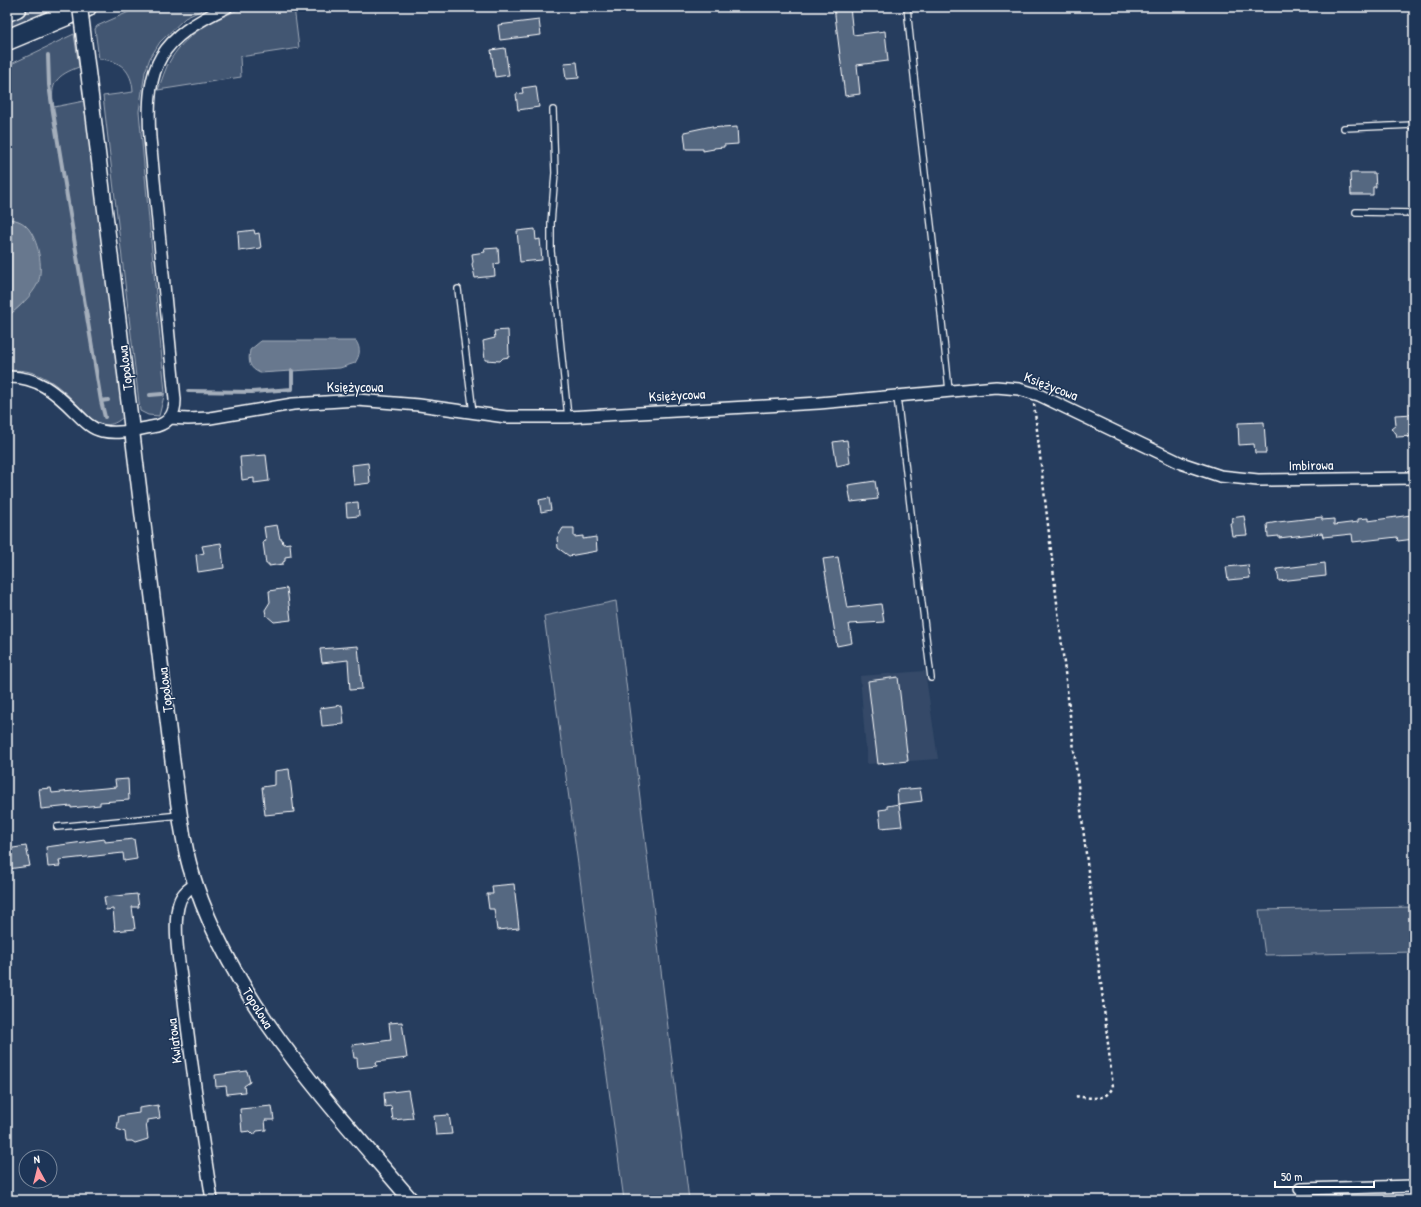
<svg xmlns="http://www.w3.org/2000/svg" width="1421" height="1207" font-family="'Patrick Hand',sans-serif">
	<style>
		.built { fill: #344a68 }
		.green { fill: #425672; stroke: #a0aab8 }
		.water { fill: #67788e; stroke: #a4aebb }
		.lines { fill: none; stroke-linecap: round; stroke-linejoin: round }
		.stream { stroke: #a4aebb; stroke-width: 4 }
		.building { fill: #556781; stroke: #fff }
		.service-casing { stroke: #fff; stroke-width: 8 }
		.minor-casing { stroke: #fff; stroke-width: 14 }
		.tertiary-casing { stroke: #fff; stroke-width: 17 }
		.motorway-casing { stroke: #fff; stroke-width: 23 }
		.path { stroke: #fff; stroke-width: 2.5; stroke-dasharray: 3 3; stroke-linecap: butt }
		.service { stroke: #1d3557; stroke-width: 5.5 }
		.minor { stroke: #1d3557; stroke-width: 11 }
		.tertiary { stroke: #1d3557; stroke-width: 14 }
		.motorway { stroke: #1d3557; stroke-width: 20 }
		.tertiary-bridge-casing { stroke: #fff; stroke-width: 17; stroke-linecap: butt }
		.tertiary-bridge { stroke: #1d3557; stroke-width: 14 }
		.labels { text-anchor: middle; stroke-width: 3; stroke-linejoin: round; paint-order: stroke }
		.street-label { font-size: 14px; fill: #fff; stroke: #1d3557 }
	</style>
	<rect width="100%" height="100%" fill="#263d5e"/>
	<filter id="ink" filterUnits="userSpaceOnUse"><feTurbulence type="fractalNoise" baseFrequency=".025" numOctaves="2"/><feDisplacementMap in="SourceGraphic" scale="8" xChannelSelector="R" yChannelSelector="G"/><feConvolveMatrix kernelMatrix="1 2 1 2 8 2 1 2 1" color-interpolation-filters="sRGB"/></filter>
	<g filter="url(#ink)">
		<!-- built -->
		<path class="built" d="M 925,671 L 938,759 L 867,764 L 860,676 Z"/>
		<!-- green -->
		<path class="green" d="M 36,7 L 64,7 L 7,32 L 7,20 Z
			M 140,7 L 209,7 L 185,18 L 160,42 L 150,58 L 145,72 L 139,111 L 165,392 L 159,416 L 148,415 L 140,411 L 103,96 L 133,92 C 132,70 120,60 99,59 L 95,29 L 97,26 Z
			M 245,7 L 294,7 L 299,48 L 240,57 L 241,77 L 158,90 C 162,80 165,68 171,59 C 189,30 215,20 245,7 Z
			M 74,34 L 79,67 C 57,75 49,83 54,107 L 84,101 L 124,409 L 123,417 C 114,426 104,427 93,420 C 68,396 45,365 7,371 L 7,317 L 20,306 L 38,283 C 36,259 41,220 7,219 L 7,66 Z
			M 616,601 L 689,1200 L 624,1200 L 544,616 Z
			M 1414,907 L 1414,952 L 1265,955 L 1259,910 Z"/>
		<!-- water -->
		<path class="water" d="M 7,219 C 14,219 22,221 27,227 C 38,239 44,267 38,283 C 32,296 18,308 7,317 Z
			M 261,341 L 356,341 C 361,349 360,355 355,363 L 340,368 L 260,373 C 249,368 248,362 250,350 Z"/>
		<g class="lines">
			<!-- stream -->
			<path class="stream" d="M 48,55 L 49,85 L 53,112 L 101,401 L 105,417
				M 188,391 L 252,392 L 292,389 L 292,371
				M 150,395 L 162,394
				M 101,401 L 108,400"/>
		</g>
		<!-- building -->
		<path class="building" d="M 834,7 L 850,7 L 853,35 L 885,31 L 888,61 L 857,65 L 860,94 L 845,96 Z
			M 539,20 L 541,35 L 500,40 L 498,25 Z
			M 505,48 L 509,75 L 495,77 L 491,50 Z
			M 577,62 L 579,78 L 566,79 L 564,63 Z
			M 536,86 L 539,107 L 518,110 L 516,94 L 523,93 L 522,88 Z
			M 712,126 L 712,128 L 722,127 L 722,128 L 737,127 L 738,144 L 724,145 L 724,147 L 714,148 L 714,149 L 703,151 L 703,149 L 686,149 L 684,132 Z
			M 1350,173 L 1375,173 L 1376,187 L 1373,187 L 1373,195 L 1351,195 Z
			M 535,229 L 536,240 L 540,239 L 542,260 L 520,262 L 517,231 Z
			M 254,230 L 255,234 L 259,233 L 261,248 L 239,251 L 238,232 Z
			M 498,248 L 499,263 L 494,264 L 495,276 L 475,278 L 472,264 L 473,262 L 472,254 L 485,252 L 484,249 Z
			M 508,330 L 509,357 L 503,358 L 500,361 L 485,360 L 483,341 L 495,338 L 494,331 Z
			M 1414,414 L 1414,436 L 1397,437 L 1396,433 L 1391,429 L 1396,425 L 1395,415 Z
			M 1264,422 L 1266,453 L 1255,453 L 1254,444 L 1239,445 L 1238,423 Z
			M 847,440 L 850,463 L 837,466 L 833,442 Z
			M 266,455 L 269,481 L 254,483 L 254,478 L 242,480 L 240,457 Z
			M 368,463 L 370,483 L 354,485 L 352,465 Z
			M 875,481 L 878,499 L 851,502 L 848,485 Z
			M 549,498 L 551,510 L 541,512 L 539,500 Z
			M 358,502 L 359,516 L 347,517 L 346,503 Z
			M 1411,515 L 1412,523 L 1414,523 L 1414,539 L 1398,541 L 1397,537 L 1353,542 L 1352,534 L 1323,537 L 1322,533 L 1279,538 L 1279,536 L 1268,537 L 1267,524 L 1278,522 L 1322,517 L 1322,520 L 1334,519 L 1334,525 L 1358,522 L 1358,519 L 1368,518 L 1368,521 Z
			M 1244,516 L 1247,535 L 1232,536 L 1230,523 L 1233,523 L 1232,518 Z
			M 277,525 L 280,539 L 282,539 L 283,544 L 290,543 L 291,556 L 285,557 L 285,561 L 283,562 L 283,564 L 269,566 L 269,564 L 266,564 L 263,542 L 266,541 L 264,527 Z
			M 563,528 L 574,528 L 574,537 L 583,536 L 583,539 L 596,537 L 597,551 L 569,556 L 558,548 L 557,538 Z
			M 221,543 L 224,568 L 198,572 L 196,555 L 204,553 L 202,546 Z
			M 838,557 L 847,608 L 881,604 L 884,622 L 849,624 L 852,643 L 837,646 L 823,559 Z
			M 1325,563 L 1326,576 L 1279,581 L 1277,569 Z
			M 1248,565 L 1250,578 L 1228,580 L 1226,567 Z
			M 287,588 L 291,620 L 274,622 L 266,615 L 265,610 L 270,602 L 269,591 Z
			M 358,646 L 362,689 L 350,690 L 348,660 L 322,663 L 320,649 Z
			M 898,677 L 908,761 L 878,764 L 868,681 Z
			M 342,705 L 344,724 L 322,726 L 320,708 Z
			M 289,769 L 294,812 L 265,815 L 262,787 L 275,785 L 275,771 Z
			M 128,779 L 129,800 L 100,802 L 100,805 L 71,808 L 71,806 L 41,809 L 39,789 L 51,788 L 52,793 L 116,787 L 115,780 Z
			M 920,788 L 922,801 L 898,804 L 897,790 Z
			M 899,804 L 902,826 L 881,828 L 879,810 L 887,809 L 887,806 Z
			M 105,839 L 105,842 L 134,839 L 137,859 L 124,861 L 123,853 L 59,860 L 60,866 L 48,867 L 46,847 Z
			M 26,846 L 30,866 L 8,869 L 7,849 Z
			M 514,884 L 519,928 L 497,930 L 494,909 L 489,909 L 487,894 L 493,894 L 492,886 Z
			M 137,894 L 139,907 L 132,907 L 135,929 L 115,931 L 113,909 L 106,910 L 104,897 Z
			M 402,1022 L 407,1058 L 376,1062 L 377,1066 L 358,1068 L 357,1058 L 354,1058 L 352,1045 L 391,1040 L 389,1023 Z
			M 247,1071 L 250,1082 L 244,1086 L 245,1092 L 227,1094 L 226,1086 L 216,1087 L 215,1075 Z
			M 408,1090 L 413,1118 L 393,1120 L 391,1106 L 385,1107 L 384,1093 Z
			M 158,1105 L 160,1118 L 148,1120 L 148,1123 L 146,1123 L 148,1139 L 135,1143 L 132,1141 L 126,1141 L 125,1132 L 117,1129 L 119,1116 L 139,1113 L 139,1108 Z
			M 272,1106 L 274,1120 L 265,1120 L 266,1130 L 257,1131 L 254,1135 L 250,1131 L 242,1132 L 240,1109 Z
			M 449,1115 L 452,1134 L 436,1135 L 434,1116 Z"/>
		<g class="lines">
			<!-- service casing -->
			<g class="service-casing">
				<path id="service" d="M 907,7 C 919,135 937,263 949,391
					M 553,110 L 555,173 L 551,223 L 551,251 L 568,417
					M 1344,128 L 1414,125
					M 1356,212 L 1414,213
					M 458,289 L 473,413
					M 897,397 L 931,678
					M 57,827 L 180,815"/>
			</g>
			<!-- minor casing -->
			<g class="minor-casing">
				<path id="minor" d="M 7,377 C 37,376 55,392 75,412 C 83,420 91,429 102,431 C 119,435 140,429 157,426 C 170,422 175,413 175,400 L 150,138 C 145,63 160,39 227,7
					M 170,418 L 188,419 L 210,418 L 293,404 L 357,400 L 419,405 L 506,417 L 568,417 L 819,403 L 996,387 L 1019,389 L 1039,395 L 1181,463 L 1220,476 L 1258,480 L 1414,478
					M 196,884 C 186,890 180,896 178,907 C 173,931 180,967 183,992 C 191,1062 201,1131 212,1200
					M 1300,1189 L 1414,1186"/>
			</g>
			<!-- tertiary casing -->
			<g class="tertiary-casing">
				<path id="tertiary" d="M 93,112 L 173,765 C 178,799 181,834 190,867 C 228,997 325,1099 411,1200"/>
			</g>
			<!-- motorway casing -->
			<g class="motorway-casing">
				<path id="motorway" d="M 7,11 L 16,7
					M 7,40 L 86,7"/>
			</g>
			<!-- path -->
			<path class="path" d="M 1034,404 L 1113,1087 C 1105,1103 1088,1097 1073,1096"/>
			<!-- service -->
			<use href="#service" class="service"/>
			<!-- minor -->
			<use href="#minor" class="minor"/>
			<!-- tertiary -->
			<use href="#tertiary" class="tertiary"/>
			<!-- motorway -->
			<use href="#motorway" class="motorway"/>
			<!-- tertiary-bridge casing -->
			<g class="tertiary-bridge-casing">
				<path id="tertiary-bridge" d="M 80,7 L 93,112"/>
			</g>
			<!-- tertiary-bridge -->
			<use href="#tertiary-bridge" class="tertiary-bridge"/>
		</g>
	</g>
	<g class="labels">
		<!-- street labels -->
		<g class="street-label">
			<text transform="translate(125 368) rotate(-97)" y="5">Topolowa</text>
			<text transform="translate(1051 386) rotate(21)" y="5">Księżycowa</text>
			<text x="355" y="392">Księżycowa</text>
			<text transform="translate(677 395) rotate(-3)" y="5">Księżycowa</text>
			<text transform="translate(1311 465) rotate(-1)" y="5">Imbirowa</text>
			<text transform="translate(165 690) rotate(-97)" y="5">Topolowa</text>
			<text transform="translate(258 1008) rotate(58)" y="5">Topolowa</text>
			<text transform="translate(174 1041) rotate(-97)" y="5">Kwiatowa</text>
		</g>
	</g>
	<!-- margin -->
	<rect width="1421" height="1207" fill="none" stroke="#1d3557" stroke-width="24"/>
	<rect x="12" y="12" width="1397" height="1183" fill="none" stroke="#fff" stroke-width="1.5" filter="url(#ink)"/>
	<!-- north arrow -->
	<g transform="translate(38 1169) rotate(353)"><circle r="19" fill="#1d3557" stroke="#77869a"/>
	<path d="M0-3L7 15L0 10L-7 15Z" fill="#ff9aa2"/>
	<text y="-6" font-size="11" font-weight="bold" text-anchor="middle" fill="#ffffff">N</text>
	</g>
	<!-- scale -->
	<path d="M1275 1181v6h99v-6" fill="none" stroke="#ffffff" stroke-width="2"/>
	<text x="1281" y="1181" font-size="12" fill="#ffffff" stroke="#1d3557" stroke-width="3" paint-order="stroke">50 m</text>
</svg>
